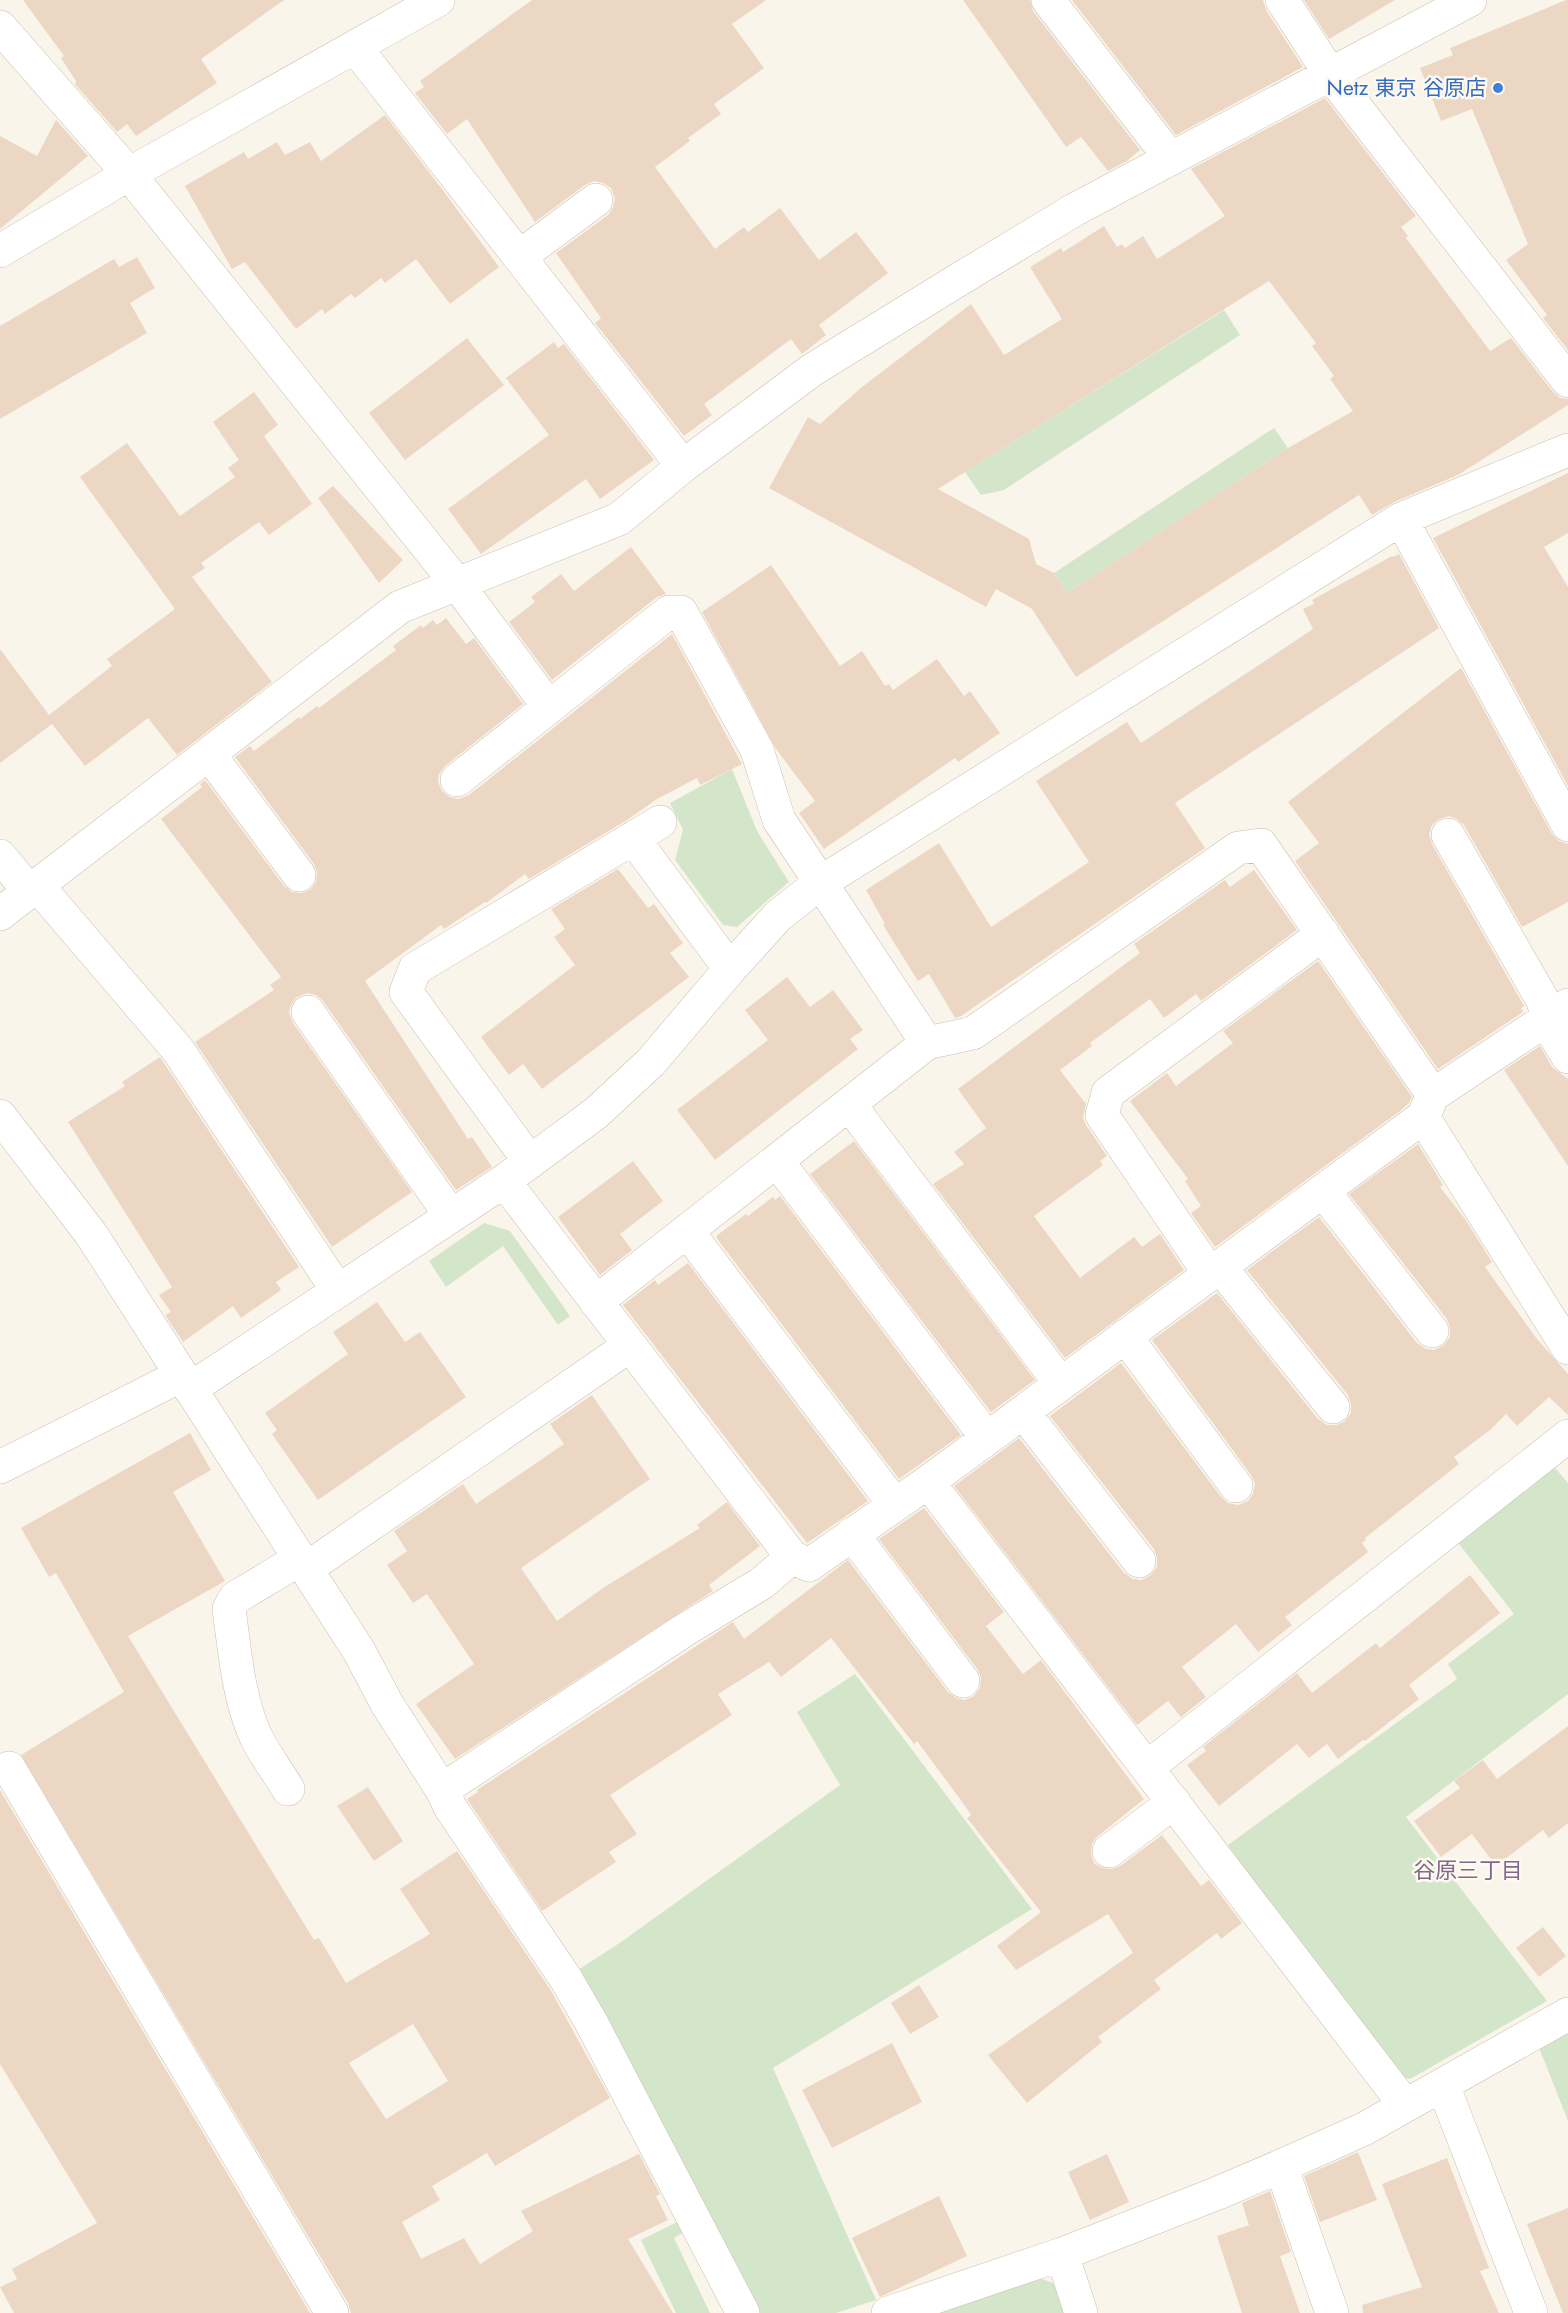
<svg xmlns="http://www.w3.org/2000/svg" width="1568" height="2313" font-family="Jost,'Noto Sans JP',sans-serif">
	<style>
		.green { fill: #d3e6c9 }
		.building { fill: #ecd7c4; fill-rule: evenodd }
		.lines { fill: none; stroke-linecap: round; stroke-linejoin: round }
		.minor-casing { stroke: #cbbeb1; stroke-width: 34 }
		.minor { stroke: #fff; stroke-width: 33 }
		.shop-dot { fill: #3f7fe0; stroke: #fdf9f0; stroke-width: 2 }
		.labels { text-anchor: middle; stroke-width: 5; stroke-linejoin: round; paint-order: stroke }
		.shop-label { font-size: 21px; fill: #366cbe; stroke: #fdf9f0; text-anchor: end }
		.neighbourhood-label { font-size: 22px; fill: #83688d; stroke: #fdf9f0 }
	</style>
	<rect width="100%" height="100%" fill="#faf5ea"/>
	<!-- green -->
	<path class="green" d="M 1224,310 L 1240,335 L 1004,490 L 981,495 L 965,472 Z
		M 1274,428 L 1288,448 L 1067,593 L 1054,573 Z
		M 732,769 L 757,831 L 789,882 L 737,927 L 723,925 L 675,860 L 683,830 L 670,803 Z
		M 484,1223 L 510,1231 L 570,1316 L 558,1325 L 503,1246 L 446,1287 L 429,1261 Z
		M 1555,1468 L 1568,1483 L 1568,1694 L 1406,1817 L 1547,2001 L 1410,2079 L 1395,2075 L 1228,1845 L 1457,1679 L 1448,1664 L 1514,1614 L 1455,1539 Z
		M 855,1674 L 1032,1909 L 773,2068 L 876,2300 L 836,2313 L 759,2313 L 575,1972 L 621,1942 L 840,1785 L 797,1712 Z
		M 1568,2028 L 1568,2121 L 1538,2045 Z
		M 681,2220 L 686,2231 L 674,2238 L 710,2313 L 676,2313 L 641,2240 Z
		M 1037,2277 L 1058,2285 L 1067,2313 L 925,2313 Z"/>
	<!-- building -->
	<path class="building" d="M 23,0 L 284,0 L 201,59 L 217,83 L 136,136 L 127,124 L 117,132 L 75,84 L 76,81 L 61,58 L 64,56 Z
		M 532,0 L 766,0 L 732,24 L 764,68 L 714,104 L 721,114 L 688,138 L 690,141 L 655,167 L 715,249 L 744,227 L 748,232 L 780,208 L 819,260 L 856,232 L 888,273 L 819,325 L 826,335 L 802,354 L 791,339 L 704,404 L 712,415 L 684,436 L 595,323 L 601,318 L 556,253 L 608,215 L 613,207 L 615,198 L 611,188 L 603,183 L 594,181 L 585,185 L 535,222 L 467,119 L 447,134 L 415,93 L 424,87 L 420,81 Z
		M 963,0 L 1030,0 L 1033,11 L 1140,150 L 1127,161 L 1108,171 L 1081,137 L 1066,147 Z
		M 1072,0 L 1263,0 L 1266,10 L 1303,67 L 1176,135 Z
		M 1304,0 L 1395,0 L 1329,39 Z
		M 1566,0 L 1568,0 L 1568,350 L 1543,318 L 1547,315 L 1506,260 L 1528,244 L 1472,109 L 1441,121 L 1420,68 L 1453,55 L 1450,48 Z
		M 1325,98 L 1416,216 L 1401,227 L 1408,236 L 1406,238 L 1490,351 L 1511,338 L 1553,392 L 1560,398 L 1568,399 L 1568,405 L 1458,475 L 1394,502 L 1372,515 L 1359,495 L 1076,677 L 1032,609 L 996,589 L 986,607 L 769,488 L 808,417 L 820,424 L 862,387 L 971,304 L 1004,355 L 1062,319 L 1030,267 L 1061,248 L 1063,252 L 1104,226 L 1117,247 L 1122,244 L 1125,248 L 1143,236 L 1157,259 L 1225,216 L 1191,169 ZM 1269,281 L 1316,343 L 1312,346 L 1334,376 L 1330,379 L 1353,411 L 1288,448 L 1067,593 L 1054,573 L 1036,564 L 1029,539 L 938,489 Z
		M 385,115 L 445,193 L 499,267 L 450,304 L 416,259 L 385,283 L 381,278 L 355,298 L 351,294 L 325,314 L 322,309 L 296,329 L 245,262 L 232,269 L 185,186 L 244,152 L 248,159 L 277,142 L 285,155 L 310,142 L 321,161 Z
		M 56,120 L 88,156 L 0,229 L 0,136 L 37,156 Z
		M 137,257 L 155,288 L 130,303 L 147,333 L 0,419 L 0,326 L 114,259 L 119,267 Z
		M 467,338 L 504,385 L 405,460 L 369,413 Z
		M 554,342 L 558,348 L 564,344 L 654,460 L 600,499 L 586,479 L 481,554 L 448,509 L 549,435 L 506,378 Z
		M 254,392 L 278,425 L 264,436 L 312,504 L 269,535 L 259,522 L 201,563 L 205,568 L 192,577 L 272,682 L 177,755 L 148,718 L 85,766 L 52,724 L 0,763 L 0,649 L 49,715 L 112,666 L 107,659 L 175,609 L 80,477 L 127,443 L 180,516 L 235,477 L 228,468 L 239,460 L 213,422 Z
		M 1568,473 L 1568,533 L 1544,547 L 1568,587 L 1568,786 L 1433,538 Z
		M 333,486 L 403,560 L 379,583 L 318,498 Z
		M 631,547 L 666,594 L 657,597 L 552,680 L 509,622 L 535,602 L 531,597 L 561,574 L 574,591 Z
		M 1399,554 L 1439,628 L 1175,803 L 1205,848 L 961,1016 L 955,1018 L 929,974 L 918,981 L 883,925 L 885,924 L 866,890 L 939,843 L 991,927 L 1089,862 L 1036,781 L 1127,722 L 1141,743 L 1313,629 L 1303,609 L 1314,604 L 1312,600 L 1392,556 L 1393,557 Z
		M 771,565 L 840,666 L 862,651 L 885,686 L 889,684 L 893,690 L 937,659 L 964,696 L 970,691 L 1000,733 L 958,762 L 955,758 L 824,849 L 799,813 L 815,801 L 776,749 L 702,612 Z
		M 446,618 L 466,644 L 474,638 L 523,704 L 445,766 L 439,774 L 438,782 L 442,791 L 450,797 L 459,799 L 469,795 L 672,634 L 742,764 L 700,785 L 697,778 L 657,799 L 627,820 L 529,879 L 525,874 L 486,903 L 485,902 L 444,929 L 441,925 L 365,981 L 468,1139 L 472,1137 L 492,1167 L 456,1190 L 323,1001 L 316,995 L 307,993 L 297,997 L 291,1005 L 289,1013 L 293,1023 L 412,1192 L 332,1247 L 195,1042 L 274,990 L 270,985 L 281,977 L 161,819 L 202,787 L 200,784 L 205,780 L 284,886 L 292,892 L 302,893 L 310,890 L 316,882 L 317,872 L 314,864 L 235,757 L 250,746 L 254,751 L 299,717 L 300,719 L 317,706 L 319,708 L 396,650 L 393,646 L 421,625 L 423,628 L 433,620 L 437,625 Z
		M 1461,668 L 1552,834 L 1559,841 L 1568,844 L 1568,902 L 1522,927 L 1464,825 L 1457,819 L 1449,816 L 1439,819 L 1432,825 L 1429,834 L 1432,844 L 1524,1006 L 1521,1008 L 1523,1012 L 1438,1069 L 1295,861 L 1319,843 L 1288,802 Z
		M 618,869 L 648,908 L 654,904 L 683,943 L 670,953 L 689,977 L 542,1089 L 523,1064 L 509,1075 L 481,1037 L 575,965 L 554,937 L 565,929 L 551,909 Z
		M 1254,870 L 1297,930 L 1201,1001 L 1196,994 L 1164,1018 L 1150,999 L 1090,1043 L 1092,1046 L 1060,1070 L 1086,1104 L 1083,1118 L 1086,1125 L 1107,1156 L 1100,1161 L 1103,1165 L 1034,1216 L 1080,1278 L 1134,1237 L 1142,1247 L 1160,1234 L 1184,1270 L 1065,1358 L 933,1184 L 964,1164 L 954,1152 L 986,1128 L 958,1089 L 1140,953 L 1134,944 L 1225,880 L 1230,887 Z
		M 1318,961 L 1412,1097 L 1409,1103 L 1400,1111 L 1215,1247 L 1191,1213 L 1201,1206 L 1185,1181 L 1188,1179 L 1130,1101 L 1167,1073 L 1176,1086 L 1233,1043 L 1223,1031 Z
		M 787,977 L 810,1007 L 833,990 L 863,1030 L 850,1039 L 858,1049 L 715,1160 L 677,1110 L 768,1040 L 745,1010 Z
		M 1540,1046 L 1552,1067 L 1568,1079 L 1568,1166 L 1504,1070 Z
		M 160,1057 L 299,1267 L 276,1282 L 281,1290 L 241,1318 L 233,1306 L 183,1342 L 165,1315 L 171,1312 L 159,1295 L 172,1287 L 68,1122 L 125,1086 L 122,1082 Z
		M 854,1141 L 1035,1380 L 991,1412 L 810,1174 Z
		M 1418,1144 L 1443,1185 L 1440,1187 L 1465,1219 L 1492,1262 L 1485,1267 L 1537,1339 L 1568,1374 L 1568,1415 L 1549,1397 L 1517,1426 L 1506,1414 L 1490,1430 L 1454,1457 L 1459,1464 L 1365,1538 L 1366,1540 L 1362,1543 L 1368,1552 L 1285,1617 L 1292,1625 L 1258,1652 L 1236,1624 L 1182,1667 L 1206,1697 L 1181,1717 L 1168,1701 L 1137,1725 L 954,1486 L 1019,1438 L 1124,1573 L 1133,1579 L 1141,1580 L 1150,1576 L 1157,1567 L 1157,1558 L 1154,1549 L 1050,1416 L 1121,1363 L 1221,1497 L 1228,1503 L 1238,1505 L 1248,1501 L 1253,1494 L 1255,1484 L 1251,1475 L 1152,1340 L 1217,1293 L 1318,1419 L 1327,1425 L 1336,1425 L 1344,1422 L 1351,1413 L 1351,1404 L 1348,1395 L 1247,1270 L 1319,1217 L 1417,1343 L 1426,1349 L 1434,1350 L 1443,1346 L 1450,1337 L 1450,1328 L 1447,1319 L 1349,1194 Z
		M 633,1161 L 663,1201 L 620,1234 L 632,1250 L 600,1275 L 558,1217 Z
		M 780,1196 L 961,1435 L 899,1479 L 718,1240 L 716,1236 L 746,1214 L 748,1216 L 773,1197 L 775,1200 Z
		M 688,1263 L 868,1501 L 807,1543 L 623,1305 L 655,1280 L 658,1285 Z
		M 377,1302 L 405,1342 L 420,1332 L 466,1397 L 318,1500 L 272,1434 L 277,1430 L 265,1413 L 348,1354 L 333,1332 Z
		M 592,1395 L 650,1479 L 521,1568 L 557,1621 L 603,1588 L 700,1528 L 697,1525 L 727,1502 L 760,1546 L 709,1585 L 713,1591 L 455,1759 L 416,1704 L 474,1664 L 427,1594 L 413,1603 L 387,1565 L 407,1551 L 394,1531 L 463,1484 L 476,1504 L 564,1444 L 550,1424 Z
		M 190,1433 L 211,1470 L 173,1492 L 225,1581 L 128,1636 L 314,1940 L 319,1938 L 346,1983 L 430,1934 L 400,1889 L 457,1851 L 550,1989 L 610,2098 L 495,2166 L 487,2153 L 432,2186 L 440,2200 L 402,2222 L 421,2259 L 464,2238 L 480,2264 L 533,2231 L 521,2211 L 639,2154 L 660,2194 L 656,2196 L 668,2220 L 628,2239 L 673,2313 L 351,2313 L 348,2303 L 21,1755 L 124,1692 L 56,1573 L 49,1577 L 21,1528 ZM 413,2024 L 448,2081 L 386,2119 L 349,2063 Z
		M 924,1508 L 1004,1612 L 986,1626 L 1023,1674 L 1041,1660 L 1144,1799 L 1098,1836 L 1092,1843 L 1091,1854 L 1094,1863 L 1102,1868 L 1112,1869 L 1120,1866 L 1162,1835 L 1201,1886 L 1209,1880 L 1242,1923 L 1221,1939 L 1217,1933 L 1154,1980 L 1161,1989 L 1098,2037 L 1102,2042 L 1027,2103 L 988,2055 L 1133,1953 L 1108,1914 L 1016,1970 L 997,1946 L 1041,1912 L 967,1818 L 971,1815 L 963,1803 L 917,1741 L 914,1744 L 831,1638 L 781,1677 L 769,1662 L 718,1694 L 732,1715 L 610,1795 L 637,1834 L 609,1852 L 616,1862 L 542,1911 L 467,1799 L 478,1792 L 477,1790 L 733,1622 L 744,1639 L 848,1560 L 948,1692 L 956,1698 L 965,1700 L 974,1696 L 980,1688 L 981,1678 L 978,1670 L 879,1539 Z
		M 1470,1575 L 1500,1613 L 1409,1685 L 1419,1699 L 1365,1741 L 1363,1740 L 1338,1759 L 1327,1744 L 1309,1758 L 1297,1744 L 1219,1806 L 1187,1765 L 1206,1751 L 1203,1747 L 1297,1673 L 1312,1693 L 1376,1643 L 1380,1648 Z
		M 1568,1726 L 1568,1823 L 1549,1838 L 1543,1830 L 1496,1866 L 1472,1834 L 1441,1857 L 1414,1821 L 1460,1788 L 1454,1781 L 1483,1760 L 1497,1779 Z
		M 368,1787 L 403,1841 L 374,1861 L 337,1806 Z
		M 0,1790 L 310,2313 L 14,2313 L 0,2287 L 17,2279 L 12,2269 L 97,2223 L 0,2064 Z
		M 1543,1927 L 1566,1956 L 1539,1977 L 1516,1948 Z
		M 919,1985 L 939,2017 L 910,2034 L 891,2003 Z
		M 892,2043 L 922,2102 L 832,2148 L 802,2090 Z
		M 1358,2152 L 1377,2200 L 1320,2222 L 1304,2176 Z
		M 1107,2154 L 1129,2202 L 1090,2220 L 1068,2172 Z
		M 1447,2158 L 1489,2268 L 1480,2271 L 1499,2313 L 1363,2313 L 1362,2305 L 1422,2287 L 1382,2184 Z
		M 1270,2191 L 1291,2252 L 1280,2256 L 1300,2313 L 1242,2313 L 1217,2236 L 1249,2225 L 1242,2203 Z
		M 939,2196 L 967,2256 L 880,2297 L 852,2238 Z
		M 1568,2208 L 1568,2313 L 1563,2313 L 1527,2224 Z"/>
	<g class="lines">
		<!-- minor casing -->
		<g class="minor-casing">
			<path id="minor" d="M 1048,0 L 1171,159
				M 1282,0 L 1330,74 L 1568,381
				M 0,27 L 129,174 L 458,585 L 548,706
				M 355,47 L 683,466
				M 0,251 L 129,174 L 438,0
				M 519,257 L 596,200
				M 1401,519 L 1568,825
				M 209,754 L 299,875
				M 457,780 L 669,612 L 681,612 L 757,750 L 779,820 L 927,1043
				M 1448,835 L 1542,999 L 1554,1034 L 1568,1057
				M 633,838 L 730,969
				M 0,856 L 29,891
				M 37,885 L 178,1050 L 338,1291
				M 0,914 L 400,607 L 619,519 L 683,466 L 812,370 L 968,274 L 1074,210 L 1470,0
				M 308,1012 L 451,1216
				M 849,1104 L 1061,1384
				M 0,1116 L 91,1234 L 359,1651 L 387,1704 L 442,1790 L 450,1807 L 566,1979 L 591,2022 L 743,2313
				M 1423,1117 L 1568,1348
				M 777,1161 L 987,1438
				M 530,1162 L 406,992 L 415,969 L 660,822
				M 504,1181 L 792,1557 L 809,1565 L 928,1482 L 1423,1117 L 1433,1095 L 1568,1005
				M 1323,1191 L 1432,1331
				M 687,1231 L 895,1505
				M 1220,1267 L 1333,1407
				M 1210,1274 L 1102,1115 L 1108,1093 L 1323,934
				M 596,1302 L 927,1043 L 973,1033 L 1238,848 L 1261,845 L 1433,1095
				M 1125,1336 L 1236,1486
				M 190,1389 L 504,1181 L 596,1113 L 651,1062 L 730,969 L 778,916 L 820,883 L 1401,519 L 1568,450
				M 1023,1412 L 1139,1561
				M 0,1467 L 180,1376
				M 928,1482 L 1405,2105
				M 852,1534 L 963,1681
				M 306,1569 L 629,1346
				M 1148,1767 L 1568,1436
				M 9,1768 L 332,2313
				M 288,1789 C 278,1772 265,1755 256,1737 C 238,1697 235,1652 229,1609 L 235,1598 L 300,1559
				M 442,1790 L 683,1631 L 762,1583 L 792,1557
				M 1109,1851 L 1174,1802
				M 1443,2085 L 1531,2313
				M 1281,2166 L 1332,2313
				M 1062,2254 L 1081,2313
				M 888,2313 L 1062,2254 L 1218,2193 L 1281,2166 L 1364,2129 L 1568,2014"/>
		</g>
		<!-- minor -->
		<use href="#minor" class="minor"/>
	</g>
	<!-- markers -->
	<circle class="shop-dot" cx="1498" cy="88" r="6"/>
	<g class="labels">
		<!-- shop labels -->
		<g class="shop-label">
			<text x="1486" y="95">Netz 東京 谷原店</text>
		</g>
		<!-- neighbourhood labels -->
		<g class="neighbourhood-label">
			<text x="1468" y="1878">谷原三丁目</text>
		</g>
	</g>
</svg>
